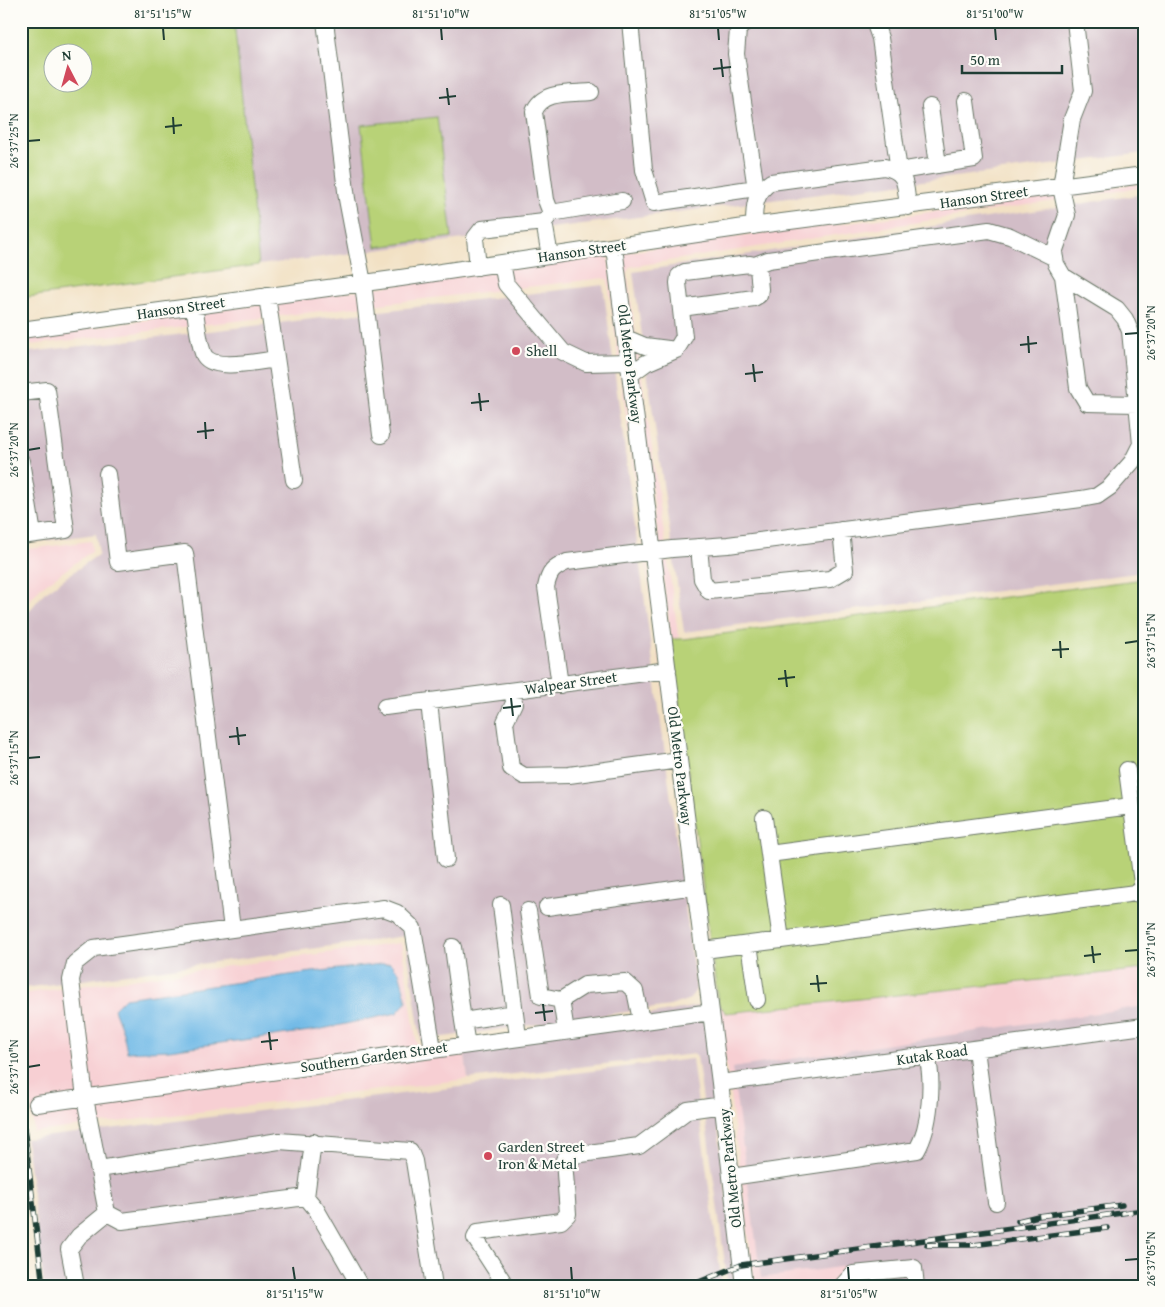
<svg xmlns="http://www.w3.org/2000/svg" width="1165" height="1307" font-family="'Gentium Book Plus',serif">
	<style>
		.built { fill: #f7cfd3; fill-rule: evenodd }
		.industrial { fill: #d2bdc7 }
		.green { fill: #b8d277; stroke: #6c8856; fill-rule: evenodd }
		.water { fill: #6db8e6; stroke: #467a8d }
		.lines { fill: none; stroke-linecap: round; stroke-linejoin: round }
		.minor-casing { stroke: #697666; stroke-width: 18 }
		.minor { stroke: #fff; stroke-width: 16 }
		.rail-casing { stroke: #1f3d34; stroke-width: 5.5 }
		.rail { stroke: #fdfcf7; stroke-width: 4; stroke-dasharray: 11; stroke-linecap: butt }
		.ticks { fill: none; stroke: #1f3d34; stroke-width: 2 }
		.poi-dot { fill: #d1495b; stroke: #fdfcf7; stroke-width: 2 }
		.labels { text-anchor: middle; stroke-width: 4.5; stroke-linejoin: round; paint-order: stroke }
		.street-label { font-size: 15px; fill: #1f3d34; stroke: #fdfcf7 }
		.poi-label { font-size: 15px; fill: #1f3d34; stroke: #fdfcf7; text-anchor: start }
		.neatline { fill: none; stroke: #1f3d34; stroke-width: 2 }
		.ticks-label { font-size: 12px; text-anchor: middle; fill: #1f3d34 }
	</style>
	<rect width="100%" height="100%" fill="#fdfcf7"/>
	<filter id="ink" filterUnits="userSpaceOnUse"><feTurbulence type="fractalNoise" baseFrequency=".02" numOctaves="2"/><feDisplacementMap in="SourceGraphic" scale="10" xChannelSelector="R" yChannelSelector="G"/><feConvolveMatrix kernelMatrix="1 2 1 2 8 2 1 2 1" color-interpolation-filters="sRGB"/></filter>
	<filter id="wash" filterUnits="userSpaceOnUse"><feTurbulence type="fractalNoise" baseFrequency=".0096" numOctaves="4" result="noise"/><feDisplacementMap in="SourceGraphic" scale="20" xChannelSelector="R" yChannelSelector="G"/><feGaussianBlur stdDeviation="1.12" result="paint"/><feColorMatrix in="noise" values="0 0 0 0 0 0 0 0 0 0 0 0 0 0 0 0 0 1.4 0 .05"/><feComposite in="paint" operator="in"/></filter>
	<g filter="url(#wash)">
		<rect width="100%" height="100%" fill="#f2e1c4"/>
		<!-- built -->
		<path class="built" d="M 1144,183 L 1144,187 L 629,267 L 627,273 L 678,633 L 680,637 L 671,639 L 622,253 L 752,234 L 835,225 Z
			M 608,255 L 674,771 L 608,280 L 604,278 L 21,346 L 21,338 Z
			M 91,541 L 92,551 L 40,588 L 21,611 L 21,550 Z
			M 401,943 L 417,1045 L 464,1048 L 468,1079 L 34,1132 L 21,1016 L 21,994 ZM 390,963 L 399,972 L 407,1001 L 397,1013 L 317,1030 L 169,1050 L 127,1052 L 123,1032 L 125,998 L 304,973 Z
			M 1144,969 L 1144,1286 L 755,1286 L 718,1003 L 726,1013 Z"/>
		<!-- industrial -->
		<path class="industrial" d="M 234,21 L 1144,21 L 1144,153 L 259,265 Z
			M 1144,194 L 1144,572 L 684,632 L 633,272 Z
			M 603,285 L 696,989 L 690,999 L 670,1006 L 421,1040 L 405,936 L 24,988 L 21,966 L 21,621 L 44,593 L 99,554 L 96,534 L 21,544 L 21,353 Z
			M 703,1005 L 737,1286 L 728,1286 L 697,1056 L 695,1054 L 468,1079 L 464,1048 Z
			M 1144,1006 L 1144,1286 L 850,1286 L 847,1266 L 761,1278 L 732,1068 Z
			M 692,1059 L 722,1286 L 44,1286 L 26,1139 Z"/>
		<!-- green -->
		<path class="green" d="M 21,21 L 234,21 L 259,265 L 21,298 ZM 52,52 L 82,52 L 82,82 L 52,82 Z
			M 437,117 L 452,237 L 376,247 L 361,125 Z
			M 1144,579 L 1144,969 L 726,1013 L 718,1003 L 671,639 L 684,639 Z"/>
		<!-- water -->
		<path class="water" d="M 390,963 L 399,972 L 407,1001 L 397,1013 L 317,1030 L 169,1050 L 127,1052 L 123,1032 L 114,1009 L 125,998 L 304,973 Z"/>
	</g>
	<g filter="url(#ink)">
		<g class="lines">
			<!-- minor casing -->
			<g class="minor-casing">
				<path id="minor" d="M 325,21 L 347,199 L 363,283 L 381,435
					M 630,21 L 644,170 L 654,203 L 756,188
					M 746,21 L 738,30 L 736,54 L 757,196
					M 874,21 L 880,38 L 899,171 L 974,159 L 966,101
					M 930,107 L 938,165
					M 551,213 L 546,200 L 534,112 C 542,90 571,94 591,92
					M 544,222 L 550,256
					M 754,226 C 754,207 754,193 771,182 L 884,167 C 908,171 905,186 908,207
					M 614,247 L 720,1083 L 744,1286
					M 502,263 L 506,284 L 563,352 L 586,363 L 629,362
					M 755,265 L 768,260 L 989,230 L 1010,236 L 1055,258
					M 478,267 L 475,238 L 482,229 L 544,222 L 551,213 L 622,201
					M 1063,276 L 1078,388 L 1087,403 L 1137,404
					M 267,296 L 294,480
					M 194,306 C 197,321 198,339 203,353 C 210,373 259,361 276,359
					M 21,330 L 401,278 L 751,226 L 1144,175
					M 626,338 L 645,346 L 676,350 L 646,363 L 631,374
					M 676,350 L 684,337 L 678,283 L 679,276 L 685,272 L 741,265 L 750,264 L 758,268 L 760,289 L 759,295 L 754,298 L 681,308
					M 21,393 L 47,390 L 66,530 L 21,536
					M 21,461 L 33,534
					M 107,474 L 118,562 L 185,553 L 232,929
					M 699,547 L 702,579 L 709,591 L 830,579 L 845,570 L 841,530
					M 560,685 L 546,587 C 549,572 553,568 567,562 L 672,549 L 728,545 L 1081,499 L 1097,496 L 1110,487 L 1132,462 L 1141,444 L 1130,331 L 1125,319 L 1117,309 L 1063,276 L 1056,264 L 1054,253 L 1067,215 L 1061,187 L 1072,119 L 1083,91 L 1075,21
					M 513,691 L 514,703 L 505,722 L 511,768 L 524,776 L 569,775 L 679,760
					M 429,702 L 446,859
					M 385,707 L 668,670
					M 1127,770 L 1144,898
					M 769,854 L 1131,806
					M 501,905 L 518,1037
					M 547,907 L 695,886
					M 528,911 L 541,996 L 561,1000 L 566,1031
					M 781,940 L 1143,892
					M 749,944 L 757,1000
					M 453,947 L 463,1021
					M 704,950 L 781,940 L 764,818
					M 561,1000 L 585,985 L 625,982 L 635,991 L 641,1020
					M 467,1045 L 463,1021 L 515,1013
					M 976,1049 L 996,1202
					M 720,1083 L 1144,1026
					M 37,1104 L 711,1012
					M 99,1169 L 279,1141 L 410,1151 L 414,1161 L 434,1286
					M 731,1177 L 917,1150 C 930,1127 934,1082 927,1056
					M 306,1197 L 313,1142
					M 76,1286 L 69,1249 L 79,1236 L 107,1213
					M 360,1286 L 316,1209 L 306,1197 L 122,1221 L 107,1213 L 85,1098 L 71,980 L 75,963 L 94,948 L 384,908 L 397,913 L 413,928 L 433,1049
					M 506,1286 L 475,1238 L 478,1232 L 561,1221 L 568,1214 L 564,1160 L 567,1156 L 639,1146 L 688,1110 L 723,1105
					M 842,1286 L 853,1274 L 914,1268 L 916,1286"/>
			</g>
			<!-- minor -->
			<use href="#minor" class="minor"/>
			<!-- rail casing -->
			<g class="rail-casing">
				<path id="rail" d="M 21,1102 L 43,1286
					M 1018,1221 L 1038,1216 L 1122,1205
					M 927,1245 L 973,1245 L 1107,1228
					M 689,1286 L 741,1265 L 1144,1210"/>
			</g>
			<!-- rail -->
			<use href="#rail" class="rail"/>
		</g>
	</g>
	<!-- ticks -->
	<path class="ticks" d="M 163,28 L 164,40M 441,28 L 442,40M 718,28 L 719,40M 995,28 L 996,40M 721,59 L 723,77M 713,69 L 731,67M 447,88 L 449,105M 439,98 L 456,96M 173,117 L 174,134M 165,127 L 182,125M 28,141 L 40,140M 1125,334 L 1138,333M 1028,336 L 1029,353M 1020,345 L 1037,343M 753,364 L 755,382M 745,374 L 763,372M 479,393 L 481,411M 471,403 L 489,401M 205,422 L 206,439M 197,432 L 214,430M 28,450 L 40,448M 1060,641 L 1061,658M 1125,643 L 1138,641M 1052,650 L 1069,649M 785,670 L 787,687M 778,679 L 795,677M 511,698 L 513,716M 503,708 L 521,706M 237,727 L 239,745M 229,737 L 246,735M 28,758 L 40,757M 1092,946 L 1094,963M 1125,951 L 1138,950M 1084,956 L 1101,954M 817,975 L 819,992M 810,984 L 827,983M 543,1004 L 545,1021M 535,1013 L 553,1011M 269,1032 L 271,1050M 261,1042 L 278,1040M 28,1067 L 40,1065M 1125,1260 L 1138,1259M 293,1267 L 295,1280M 571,1267 L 572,1280M 848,1267 L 849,1280"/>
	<!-- markers -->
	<g class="poi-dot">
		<circle cx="516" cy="351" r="5"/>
		<circle cx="488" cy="1156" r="5"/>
	</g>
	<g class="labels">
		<!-- street labels -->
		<g class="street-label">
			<text transform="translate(984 197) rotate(-8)" y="5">Hanson Street</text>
			<text transform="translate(582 251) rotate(-8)" y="5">Hanson Street</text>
			<text transform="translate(181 308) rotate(-8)" y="5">Hanson Street</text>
			<text transform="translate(630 364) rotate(83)" y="5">Old Metro Parkway</text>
			<text transform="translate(571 683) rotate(-8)" y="5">Walpear Street</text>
			<text transform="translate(680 766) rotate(83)" y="5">Old Metro Parkway</text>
			<text transform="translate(932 1055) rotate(-8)" y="5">Kutak Road</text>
			<text transform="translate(374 1057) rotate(-8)" y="5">Southern Garden Street</text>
			<text transform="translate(730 1168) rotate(-96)" y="5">Old Metro Parkway</text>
		</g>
		<!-- poi labels -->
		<g class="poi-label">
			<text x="526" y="356">Shell</text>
			<text x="498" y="1152">Garden Street<tspan x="498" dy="17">Iron &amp; Metal</tspan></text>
		</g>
	</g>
	<!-- margin -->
	<rect width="1165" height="1307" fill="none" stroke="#fdfcf7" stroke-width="55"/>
	<!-- north arrow -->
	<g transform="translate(68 68) rotate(354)"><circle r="24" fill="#fdfcf7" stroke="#a4b0a9"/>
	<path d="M0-4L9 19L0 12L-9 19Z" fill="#d1495b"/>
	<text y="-8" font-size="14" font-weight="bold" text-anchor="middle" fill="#1f3d34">N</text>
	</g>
	<!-- scale -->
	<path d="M962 65v8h100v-8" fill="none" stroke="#1f3d34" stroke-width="2.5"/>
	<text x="970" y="65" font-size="15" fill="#1f3d34" stroke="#fdfcf7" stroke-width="4" paint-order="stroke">50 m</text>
	<rect x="28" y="28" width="1110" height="1252" class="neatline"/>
	<g class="ticks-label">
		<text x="163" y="18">81°51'15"W</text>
		<text x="441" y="18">81°51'10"W</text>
		<text x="718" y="18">81°51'05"W</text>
		<text x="995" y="18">81°51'00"W</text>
		<text transform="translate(14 141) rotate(-90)" y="4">26°37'25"N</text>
		<text transform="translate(1151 333) rotate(-90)" y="4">26°37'20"N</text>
		<text transform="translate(14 450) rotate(-90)" y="4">26°37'20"N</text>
		<text transform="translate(1151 641) rotate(-90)" y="4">26°37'15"N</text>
		<text transform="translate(14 758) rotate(-90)" y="4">26°37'15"N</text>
		<text transform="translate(1151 950) rotate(-90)" y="4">26°37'10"N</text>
		<text transform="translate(14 1067) rotate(-90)" y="4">26°37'10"N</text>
		<text transform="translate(1151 1259) rotate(-90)" y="4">26°37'05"N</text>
		<text x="295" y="1298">81°51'15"W</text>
		<text x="572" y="1298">81°51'10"W</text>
		<text x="849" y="1298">81°51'05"W</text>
	</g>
</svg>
